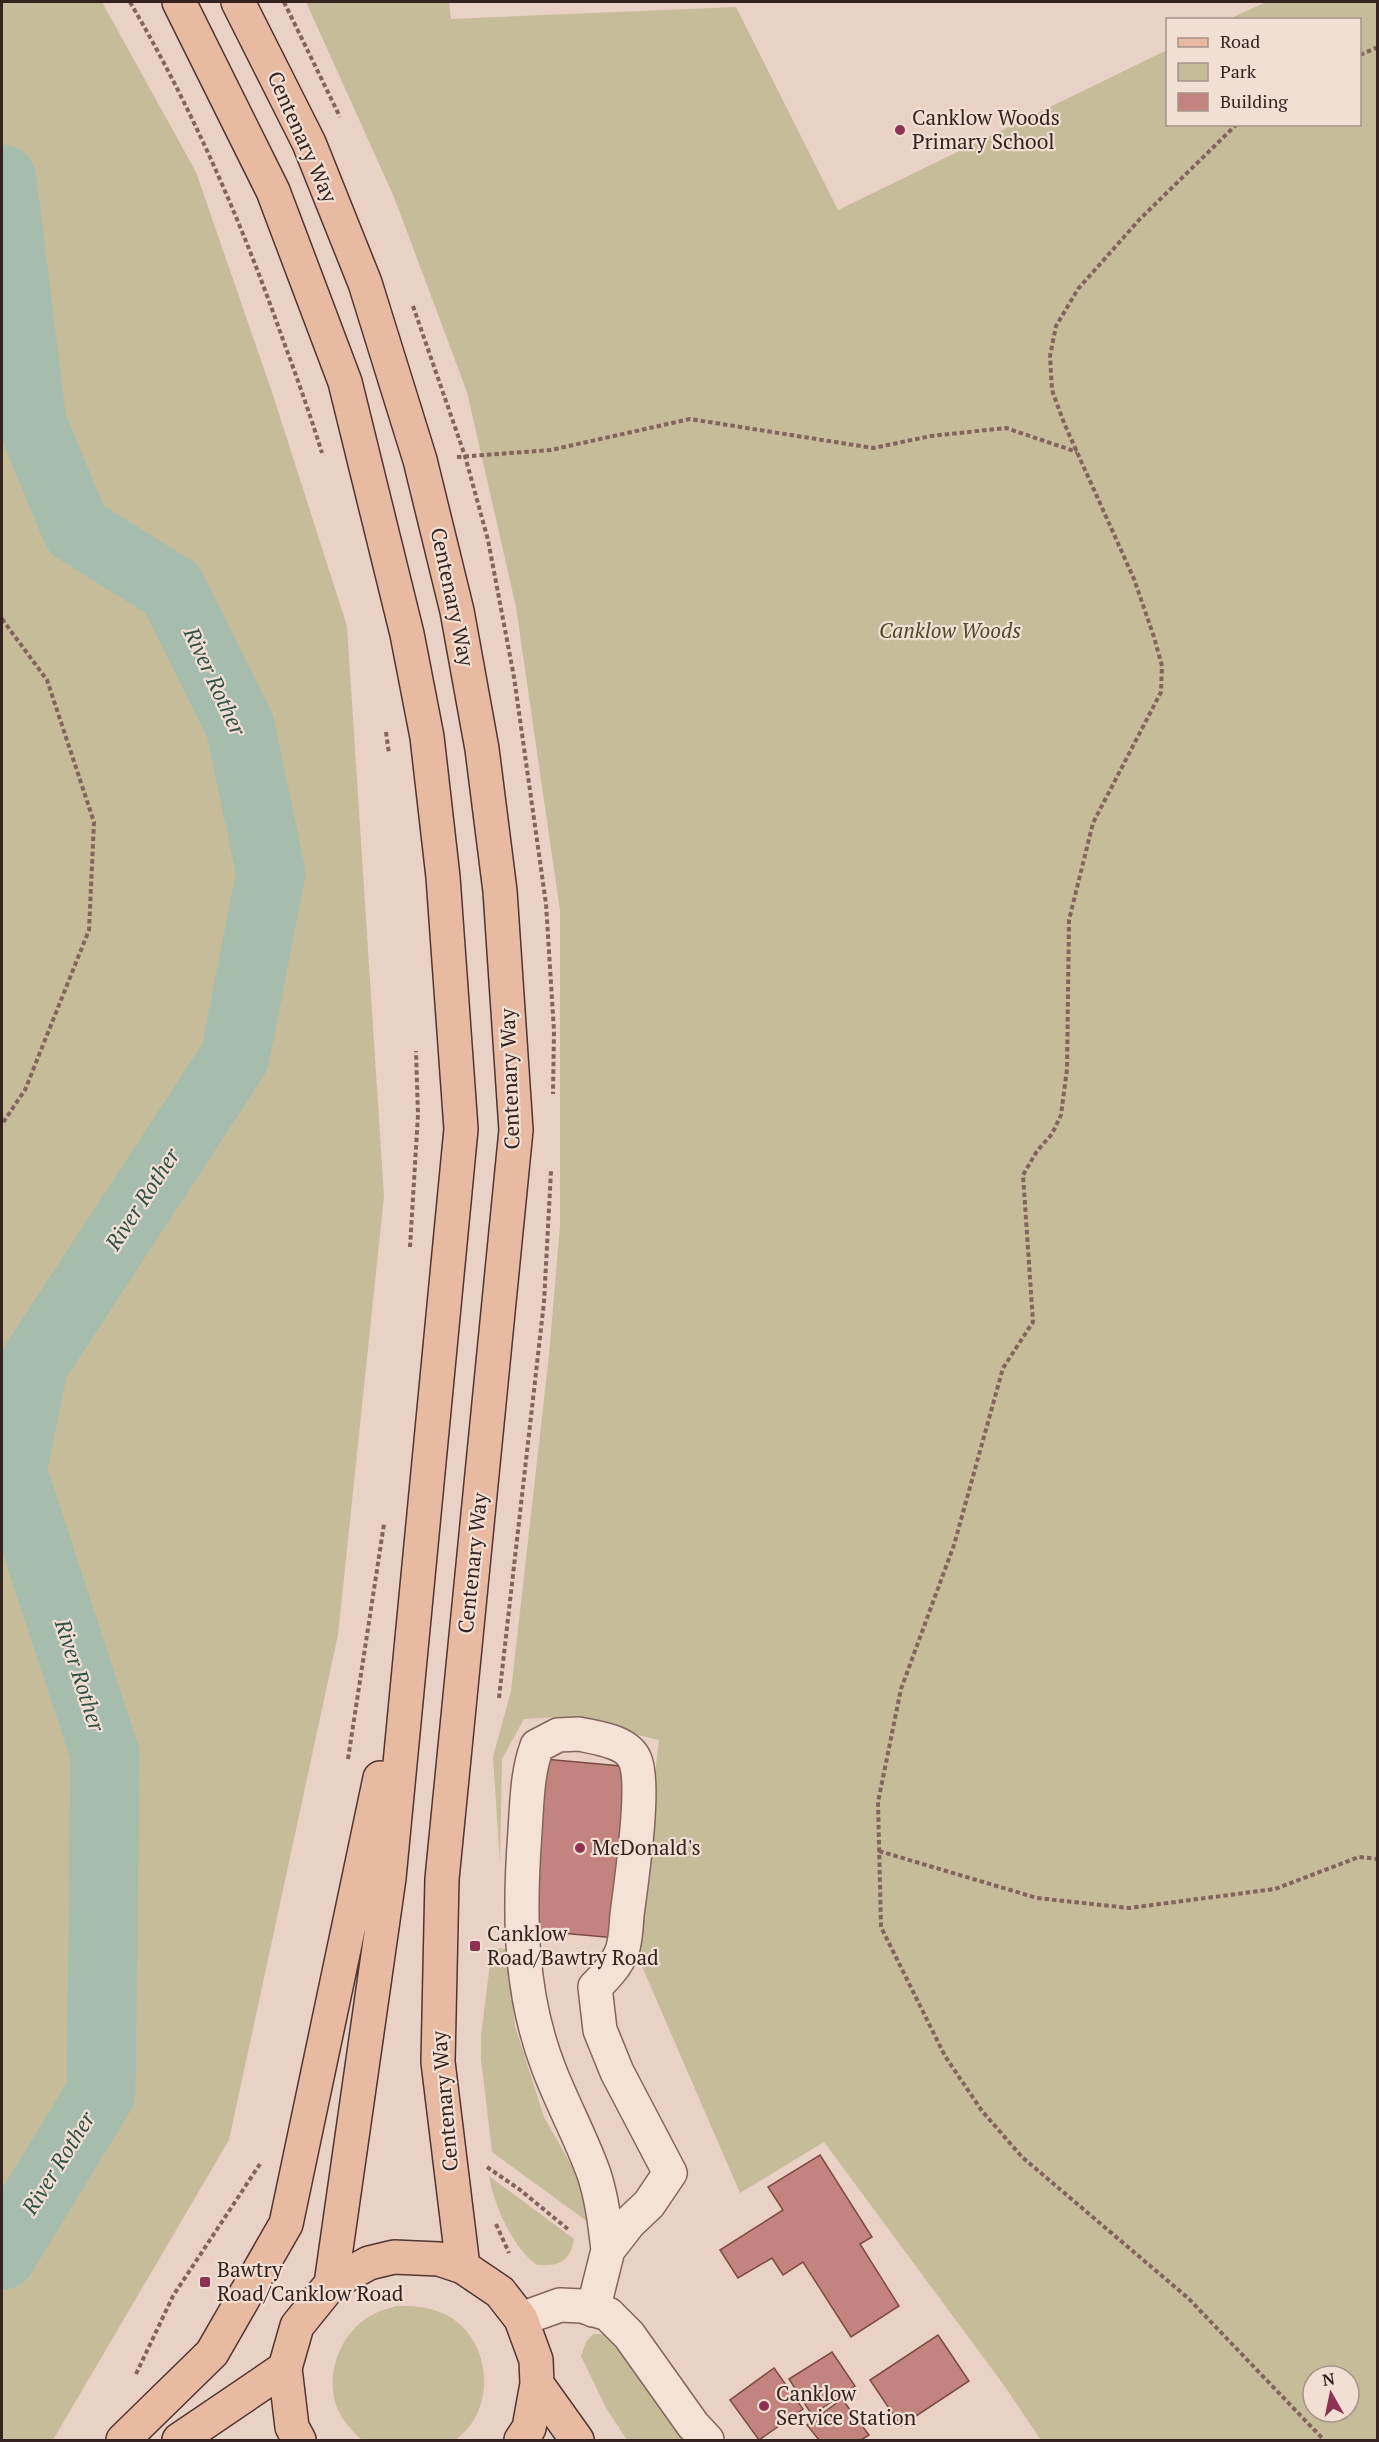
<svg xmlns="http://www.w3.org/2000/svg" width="1379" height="2442" font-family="'PT Serif',serif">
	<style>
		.green { fill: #c6bc9a; fill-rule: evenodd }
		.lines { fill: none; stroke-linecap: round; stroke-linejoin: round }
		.river { stroke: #a6bdae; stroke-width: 69 }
		.building { fill: #c3847f; stroke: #7f4945; stroke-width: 1.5 }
		.minor-casing { stroke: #82645d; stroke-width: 36 }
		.major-casing { stroke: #503531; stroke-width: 36 }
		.path { stroke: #82645d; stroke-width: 4; stroke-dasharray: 4.5 3; stroke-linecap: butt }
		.minor { stroke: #f5e2d7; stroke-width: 33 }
		.major { stroke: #e8baa1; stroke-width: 33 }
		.poi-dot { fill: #8b3351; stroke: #f1dfd4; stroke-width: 2 }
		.labels { text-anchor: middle; stroke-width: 4.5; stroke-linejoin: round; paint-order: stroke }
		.poi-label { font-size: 21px; fill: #34221f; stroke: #f1dfd4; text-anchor: start }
		.street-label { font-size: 21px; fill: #34221f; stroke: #f1dfd4 }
		.park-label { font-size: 21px; font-style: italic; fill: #4e4b28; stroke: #f1dfd4 }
		.water-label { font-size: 22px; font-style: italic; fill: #305244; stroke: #f1dfd4 }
	</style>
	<rect width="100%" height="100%" fill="#e9d2c5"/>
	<!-- green -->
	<path class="green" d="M 2,2 L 102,2 L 196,172 L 273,395 L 347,626 L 384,1196 L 338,1635 L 229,2140 L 53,2440 L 2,2440 Z
		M 306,2 L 449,2 L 451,19 L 736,7 L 838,210 L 1167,50 L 1168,124 L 1360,124 L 1360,20 L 1229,19 L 1266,2 L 1377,2 L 1377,2440 L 1041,2440 L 1003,2384 L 824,2142 L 740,2193 L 634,1948 L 659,1740 L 562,1717 L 524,1719 L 502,1759 L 500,1864 L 493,1757 L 511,1691 L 549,1355 L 560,1225 L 560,911 L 516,607 L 467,392 L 394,197 ZM 1313,2376 L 1349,2376 L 1349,2412 L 1313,2412 Z
		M 492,1948 L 509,1949 L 515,2026 L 544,2117 L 587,2193 L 588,2222 L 492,2152 L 481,2059 L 481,2035 Z
		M 489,2176 L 574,2239 C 571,2261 558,2267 537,2265 C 512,2247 494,2205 489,2176 Z
		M 396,2306 C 412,2306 427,2306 442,2313 C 492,2334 499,2410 455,2440 L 362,2440 C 350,2429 340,2418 335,2402 C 326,2369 343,2329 374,2314 C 380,2310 389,2309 396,2306 Z
		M 593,2334 L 607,2334 L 628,2356 L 686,2440 L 627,2440 L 606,2408 L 581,2356 L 586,2342 Z"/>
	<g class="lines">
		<!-- river -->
		<path class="river" d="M 2,179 L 32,423 L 76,529 L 172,589 L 240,726 L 271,873 L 235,1057 L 34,1364 L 12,1471 L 105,1754 L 101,2093 L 2,2255"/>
	</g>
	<!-- building -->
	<path class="building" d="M 544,1759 L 632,1767 L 616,1938 L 528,1930 Z
		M 820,2155 L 872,2237 L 860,2244 L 899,2306 L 851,2337 L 803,2262 L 783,2275 L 772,2258 L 738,2278 L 720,2250 L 783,2210 L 768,2187 Z
		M 938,2335 L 969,2381 L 901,2426 L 870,2380 Z
		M 832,2352 L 855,2386 L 812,2415 L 789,2379 Z
		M 774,2368 L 803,2409 L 759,2440 L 730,2400 Z
		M 842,2399 L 869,2435 L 861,2440 L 819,2440 L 807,2425 Z"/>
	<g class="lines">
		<!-- minor casing -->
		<g class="minor-casing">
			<path id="minor" d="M 579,1734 C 597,1738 627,1741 635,1760 C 646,1786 631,1883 627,1915 C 626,1926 626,1940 622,1951 C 617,1965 605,1977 595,1987 L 600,2030 L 617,2072 L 670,2173 L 649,2204 L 629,2223 L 608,2250 C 605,2224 602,2199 594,2174 C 581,2138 563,2105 549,2069 C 519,1992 519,1912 525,1831 C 527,1802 527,1773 537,1746 L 558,1735 Z
				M 593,2310 L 608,2250
				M 521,2319 L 560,2305 L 582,2306 L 608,2314 L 629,2335 L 693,2425 L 707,2440"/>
		</g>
		<!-- major casing -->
		<g class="major-casing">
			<path id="major" d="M 179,2 L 273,191 L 345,382 L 407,634 L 427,737 L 443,877 L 461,1129 L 389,1878 L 331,2284
				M 238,2 L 309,143 L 365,283 L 420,460 L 457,611 L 482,749 L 500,891 L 516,1130 L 442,1879 L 438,2062 L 463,2267
				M 537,2384 L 577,2440
				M 123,2440 L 212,2353 L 286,2224 L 380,1778
				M 179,2440 L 285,2368
				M 299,2440 L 292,2427 L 285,2368 L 297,2326 L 331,2284 L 369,2263 L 394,2257 L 439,2259 L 463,2267 L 500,2292 L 521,2319 L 536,2360 L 537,2384 L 529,2428 L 521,2440"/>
		</g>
		<!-- path -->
		<path class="path" d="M 130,2 C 192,108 241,221 282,337 C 296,375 310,414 322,453
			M 284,2 L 340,117
			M 1360,55 L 1378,47
			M 1237,124 L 1139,220 L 1078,289 L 1056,326 L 1050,356 L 1052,390 L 1064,423 L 1134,579 L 1154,637 L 1162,666 L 1161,692 L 1093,823 L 1069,920 L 1067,1069 L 1061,1115 L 1052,1134 L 1037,1151 L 1023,1175 L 1033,1322 L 1003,1368 L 954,1545 L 901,1689 L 878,1802 L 881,1927 L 945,2056 L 982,2111 L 1022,2157 L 1188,2298 L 1324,2440
			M 413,306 L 465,456 L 488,540 L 514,677 L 546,904 L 554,1031 L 553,1094
			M 457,457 L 551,450 L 690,419 L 873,448 L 931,436 L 1006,428 L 1077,452
			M 2,619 L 47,680 L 94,822 L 89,930 L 25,1090 L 2,1124
			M 386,732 L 389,754
			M 410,1247 L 418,1115 L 416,1051
			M 499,1698 L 544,1302 L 551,1171
			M 348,1759 L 384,1524
			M 879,1851 L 1037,1898 L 1129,1908 L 1275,1889 L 1359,1857 L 1378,1859
			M 487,2167 L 519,2189 L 569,2230
			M 496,2224 L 509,2253
			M 136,2374 L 173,2296 L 260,2164"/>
		<!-- minor -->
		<use href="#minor" class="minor"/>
		<!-- major -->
		<use href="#major" class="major"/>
	</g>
	<!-- markers -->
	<g class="poi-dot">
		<circle cx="900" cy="130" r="6"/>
		<circle cx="580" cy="1848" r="6"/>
		<rect x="469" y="1940" width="12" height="12" rx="3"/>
		<rect x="199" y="2276" width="12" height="12" rx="3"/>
		<circle cx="764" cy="2406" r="6"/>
	</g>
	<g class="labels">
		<!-- poi labels -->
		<g class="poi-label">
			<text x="912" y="125">Canklow Woods<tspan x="912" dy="24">Primary School</tspan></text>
			<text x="592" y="1855">McDonald's</text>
			<text x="487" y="1941">Canklow<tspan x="487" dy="24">Road/Bawtry Road</tspan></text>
			<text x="217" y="2277">Bawtry<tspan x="217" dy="24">Road/Canklow Road</tspan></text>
			<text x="776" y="2401">Canklow<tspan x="776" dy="24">Service Station</tspan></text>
		</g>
		<!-- street labels -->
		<g class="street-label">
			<text transform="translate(302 137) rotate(66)" y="7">Centenary Way</text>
			<text transform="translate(452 597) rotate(78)" y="7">Centenary Way</text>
			<text transform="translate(510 1079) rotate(-92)" y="7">Centenary Way</text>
			<text transform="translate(473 1563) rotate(-84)" y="7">Centenary Way</text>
			<text transform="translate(445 2101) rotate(-95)" y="7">Centenary Way</text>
		</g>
		<!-- park labels -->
		<g class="park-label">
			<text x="950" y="638">Canklow Woods</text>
		</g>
		<!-- water labels -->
		<g class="water-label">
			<text transform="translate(215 681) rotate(65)" y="8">River Rother</text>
			<text transform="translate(142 1199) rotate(-57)" y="8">River Rother</text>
			<text transform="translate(80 1675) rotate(72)" y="8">River Rother</text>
			<text transform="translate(58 2163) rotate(-58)" y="8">River Rother</text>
		</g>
	</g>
	<!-- border -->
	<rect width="1379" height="2442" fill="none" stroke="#34221f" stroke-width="6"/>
	<!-- legend -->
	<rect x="1166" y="18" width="195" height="108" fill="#f1dfd4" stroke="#a5938c" stroke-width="1.5"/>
	<rect x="1178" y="38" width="30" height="9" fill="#e8baa1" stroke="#a5938c" stroke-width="1.5"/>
	<text x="1220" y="48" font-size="18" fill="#34221f">Road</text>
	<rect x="1178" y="63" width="30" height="18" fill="#c6bc9a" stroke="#a5938c" stroke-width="1.5"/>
	<text x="1220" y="78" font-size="18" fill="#34221f">Park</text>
	<rect x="1178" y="93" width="30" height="18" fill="#c3847f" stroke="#a5938c" stroke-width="1.5"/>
	<text x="1220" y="108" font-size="18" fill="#34221f">Building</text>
	<!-- north arrow -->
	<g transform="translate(1331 2394) rotate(351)"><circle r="28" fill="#f1dfd4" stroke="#a5938c" stroke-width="1.5"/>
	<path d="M0-4.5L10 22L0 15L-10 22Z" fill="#8b3351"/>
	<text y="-9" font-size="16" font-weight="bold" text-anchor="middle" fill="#34221f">N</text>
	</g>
</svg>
